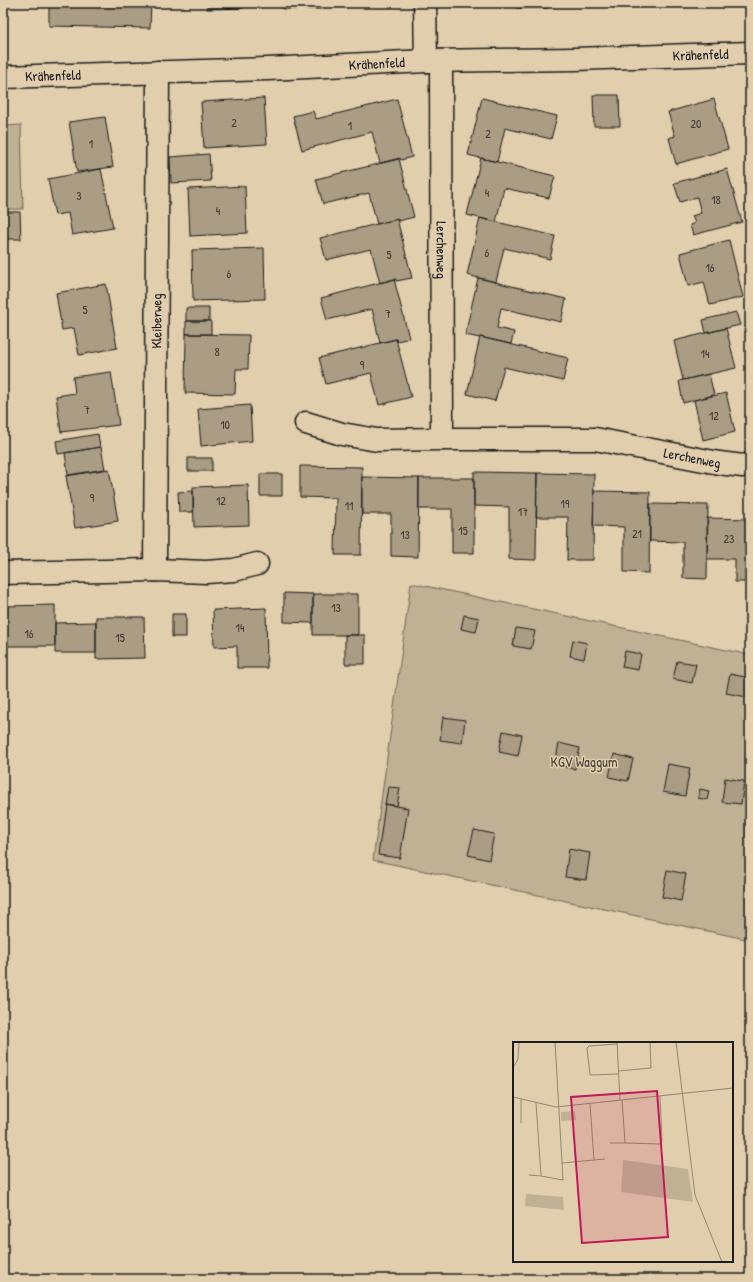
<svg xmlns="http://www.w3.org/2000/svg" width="753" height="1282" font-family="'Patrick Hand',sans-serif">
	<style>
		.green { fill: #c0b194; stroke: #6e6658 }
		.building { fill: #ab9c84; stroke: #1c1c1c }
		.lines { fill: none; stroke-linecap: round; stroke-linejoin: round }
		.street-casing { stroke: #1c1c1c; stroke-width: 25 }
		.street { stroke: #e1ceac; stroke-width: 22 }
		.labels { text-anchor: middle; stroke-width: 3; stroke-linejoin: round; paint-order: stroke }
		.number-label { font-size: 12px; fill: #403c36 }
		.street-label { font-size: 14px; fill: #1c1c1c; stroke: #e1ceac }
		.park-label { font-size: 14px; fill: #45413a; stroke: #e1ceac }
		.inset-road { fill: none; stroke: #928772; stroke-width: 1 }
		.view { fill: #c2185b; fill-opacity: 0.15; stroke: #c2185b; stroke-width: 2 }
		.inset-edge { fill: none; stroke: #1c1c1c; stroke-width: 2 }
	</style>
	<rect width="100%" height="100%" fill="#e1ceac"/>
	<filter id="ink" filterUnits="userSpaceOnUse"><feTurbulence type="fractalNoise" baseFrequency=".025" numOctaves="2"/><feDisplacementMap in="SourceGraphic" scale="8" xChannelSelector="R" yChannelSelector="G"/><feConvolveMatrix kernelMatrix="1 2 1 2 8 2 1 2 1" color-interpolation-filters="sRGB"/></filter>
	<g filter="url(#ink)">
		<!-- green -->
		<path class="green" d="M 21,125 L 23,209 L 3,209 L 3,126 Z
			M 411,583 L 750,655 L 750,940 L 373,860 Z"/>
		<!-- building -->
		<path class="building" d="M 49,3 L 151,3 L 150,28 L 49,26 Z
			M 207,3 L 243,3 L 243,8 L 207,9 Z
			M 283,3 L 321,3 L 321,9 L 283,9 Z
			M 516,3 L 548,3 L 548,8 L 516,8 Z
			M 593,95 L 619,95 L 620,126 L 594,126 Z
			M 264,98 L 267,144 L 204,148 L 201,102 Z
			M 482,98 L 557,116 L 551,139 L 505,128 L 497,162 L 468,155 Z
			M 397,99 L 412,157 L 401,160 L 400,158 L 380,163 L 372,132 L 302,150 L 293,116 L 313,111 L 316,119 Z
			M 714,99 L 728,149 L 676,164 L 669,138 L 675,136 L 668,112 Z
			M 105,117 L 113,167 L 77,172 L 69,122 Z
			M 209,154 L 211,181 L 171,183 L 170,157 Z
			M 481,158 L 555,176 L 549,198 L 504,188 L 496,222 L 467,215 Z
			M 399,159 L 414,217 L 398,221 L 398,219 L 377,224 L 369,193 L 323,204 L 316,179 Z
			M 101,169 L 113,228 L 72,235 L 68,213 L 55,215 L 48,179 Z
			M 727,169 L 742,222 L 693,235 L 690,225 L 695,223 L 692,216 L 701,213 L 697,197 L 680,202 L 674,183 Z
			M 245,186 L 247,233 L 190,236 L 188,189 Z
			M 3,212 L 20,212 L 21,239 L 3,239 Z
			M 480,218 L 555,236 L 550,259 L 504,248 L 496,282 L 467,275 Z
			M 397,219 L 412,278 L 396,281 L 396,279 L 380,283 L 371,249 L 326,260 L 320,238 Z
			M 729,240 L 743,297 L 710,305 L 704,282 L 688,286 L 680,253 Z
			M 264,248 L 265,299 L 193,301 L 192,250 Z
			M 478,278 L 566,299 L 561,322 L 501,308 L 497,328 L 514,332 L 511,344 L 480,337 L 480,338 L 465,335 Z
			M 394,279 L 409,338 L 397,341 L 396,339 L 380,343 L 372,309 L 327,320 L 321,298 Z
			M 106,284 L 117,348 L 79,355 L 74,328 L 62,330 L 56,293 Z
			M 186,308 L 209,308 L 209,321 L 186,321 Z
			M 736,312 L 740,325 L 706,333 L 703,320 Z
			M 186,321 L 211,321 L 211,334 L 186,334 Z
			M 726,328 L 736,368 L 683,380 L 674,341 Z
			M 186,334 L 249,335 L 248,369 L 236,369 L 235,394 L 185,393 Z
			M 480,337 L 568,358 L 563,381 L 504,367 L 495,401 L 467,394 Z
			M 396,339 L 411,397 L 379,405 L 371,373 L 326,384 L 319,358 Z
			M 111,372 L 119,425 L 61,432 L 56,396 L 75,393 L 73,377 Z
			M 709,374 L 714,395 L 683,403 L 679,381 Z
			M 726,393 L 735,432 L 703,440 L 694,400 Z
			M 250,405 L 252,441 L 201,446 L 198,409 Z
			M 98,434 L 100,447 L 58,454 L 56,441 Z
			M 101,447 L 105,469 L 68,475 L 65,453 Z
			M 188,458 L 212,458 L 212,471 L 188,471 Z
			M 300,466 L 362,467 L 361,555 L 335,555 L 336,498 L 300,497 Z
			M 109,469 L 118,521 L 75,528 L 66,476 Z
			M 474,472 L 537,473 L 536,560 L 509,559 L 509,507 L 474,506 Z
			M 537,473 L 594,474 L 593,560 L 567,560 L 568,517 L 536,517 Z
			M 260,474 L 282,474 L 282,496 L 260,496 Z
			M 362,477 L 419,478 L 418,557 L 391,556 L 391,514 L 362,514 Z
			M 419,478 L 474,478 L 474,553 L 452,553 L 452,509 L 419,509 Z
			M 248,485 L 249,525 L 194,527 L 193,487 Z
			M 193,491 L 193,512 L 179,512 L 178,492 Z
			M 594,491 L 650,492 L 649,573 L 624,572 L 624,527 L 593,526 Z
			M 650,504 L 708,505 L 707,579 L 683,578 L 683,542 L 650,541 Z
			M 707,518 L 750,519 L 750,582 L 735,582 L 735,559 L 707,559 Z
			M 284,593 L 313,594 L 313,623 L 284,622 Z
			M 313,594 L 358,594 L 358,635 L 313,635 Z
			M 55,605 L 55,646 L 3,646 L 3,606 Z
			M 266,608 L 267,668 L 237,668 L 237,646 L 214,647 L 213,610 Z
			M 172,614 L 186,614 L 186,637 L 172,637 Z
			M 464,615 L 479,618 L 476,632 L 461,629 Z
			M 96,617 L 144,617 L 145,658 L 96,659 Z
			M 96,622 L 96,653 L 55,653 L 55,623 Z
			M 516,628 L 535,631 L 531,649 L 513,646 Z
			M 345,635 L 365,635 L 365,664 L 345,664 Z
			M 573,640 L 587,643 L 584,659 L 570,656 Z
			M 625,651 L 641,654 L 638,670 L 622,667 Z
			M 677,661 L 696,664 L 692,683 L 673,679 Z
			M 730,674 L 750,678 L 747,697 L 726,693 Z
			M 443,717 L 465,720 L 462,743 L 440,740 Z
			M 503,731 L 522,735 L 518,756 L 499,752 Z
			M 559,743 L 580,748 L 575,769 L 555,765 Z
			M 614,754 L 633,759 L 628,781 L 609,777 Z
			M 668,764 L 690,768 L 685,796 L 663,792 Z
			M 725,778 L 744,781 L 741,804 L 722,802 Z
			M 388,787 L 400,788 L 397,806 L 385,804 Z
			M 700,789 L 709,791 L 707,800 L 698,798 Z
			M 385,804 L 408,808 L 400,858 L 378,855 Z
			M 474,830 L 494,834 L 489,860 L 468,855 Z
			M 569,849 L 590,853 L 586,880 L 565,877 Z
			M 667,870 L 686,874 L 681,901 L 662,897 Z"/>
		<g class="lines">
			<!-- street casing -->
			<g class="street-casing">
				<g id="street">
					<path d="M 425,3 L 426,61"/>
					<path id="s1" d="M 441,61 L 442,439 L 595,439 L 719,463 L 743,466 L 750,464"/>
					<path id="s2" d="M 3,77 L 268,69 L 426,61 L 575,59 L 750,53"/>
					<path d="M 306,423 L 342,434 L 377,440 L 442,439"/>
					<path id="s3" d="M 155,570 L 158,72"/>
					<path d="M 3,573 L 155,570 L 206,572 L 234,570 L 257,564"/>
				</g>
			</g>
			<!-- street -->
			<use href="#street" class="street"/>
		</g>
	</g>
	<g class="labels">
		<!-- number labels -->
		<g class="number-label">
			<text x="234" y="127">2</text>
			<text x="696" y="128">20</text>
			<text x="350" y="130">1</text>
			<text x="488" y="138">2</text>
			<text x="91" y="148">1</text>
			<text x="487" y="197">4</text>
			<text x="79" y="200">3</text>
			<text x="716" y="204">18</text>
			<text x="218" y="215">4</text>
			<text x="487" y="257">6</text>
			<text x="389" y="259">5</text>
			<text x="710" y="272">16</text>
			<text x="229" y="278">6</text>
			<text x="85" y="314">5</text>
			<text x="388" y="318">7</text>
			<text x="217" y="356">8</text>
			<text x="705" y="358">14</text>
			<text x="362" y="369">9</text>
			<text x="87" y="414">7</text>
			<text x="714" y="420">12</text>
			<text x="225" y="429">10</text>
			<text x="92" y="502">9</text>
			<text x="221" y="505">12</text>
			<text x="565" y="508">19</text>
			<text x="349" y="510">11</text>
			<text x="523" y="516">17</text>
			<text x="463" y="535">15</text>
			<text x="637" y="538">21</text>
			<text x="405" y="539">13</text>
			<text x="729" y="543">23</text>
			<text x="336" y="612">13</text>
			<text x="240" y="632">14</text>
			<text x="29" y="638">16</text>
			<text x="120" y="642">15</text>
		</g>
		<!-- street labels -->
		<g class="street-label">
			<text dy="5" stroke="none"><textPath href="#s2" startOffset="698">Krähenfeld</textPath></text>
			<text dy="5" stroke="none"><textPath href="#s2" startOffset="374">Krähenfeld</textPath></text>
			<text dy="5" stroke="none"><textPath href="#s2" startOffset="50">Krähenfeld</textPath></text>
			<text dy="5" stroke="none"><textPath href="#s1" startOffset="189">Lerchenweg</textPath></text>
			<text dy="5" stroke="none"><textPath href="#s3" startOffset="249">Kleiberweg</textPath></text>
			<text dy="5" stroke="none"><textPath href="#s1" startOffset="630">Lerchenweg</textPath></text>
		</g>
		<!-- park labels -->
		<g class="park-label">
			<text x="584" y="767">KGV Waggum</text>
		</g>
	</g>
	<!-- overview -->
	<g transform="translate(513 1042)">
		<rect width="220" height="220" fill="#e1ceac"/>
		<path d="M 62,69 L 63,78 L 48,79 L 48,70 ZM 110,118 L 175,127 L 180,160 L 108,150 ZM 13,152 L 50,155 L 51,168 L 12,164 Z" fill="#c0b194"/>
		<path class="inset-road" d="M 104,0 L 107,58M 163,0 L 182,153 L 209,220M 104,2 L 76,4 L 74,6 L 77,33 L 105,32M 0,26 L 5,17 L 6,0M 105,29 L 138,26 L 137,0M 0,55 L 43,65 L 220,46M 8,57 L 8,81M 109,58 L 112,101 L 147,102 L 149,99 L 147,54M 23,61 L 28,134 L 50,138 L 42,0M 77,62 L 81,118M 97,101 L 112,101M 49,121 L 92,117M 16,133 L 28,134"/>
		<path class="view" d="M 144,49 L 155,195 L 69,201 L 58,55 Z"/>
		<rect width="220" height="220" class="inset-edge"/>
	</g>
	<!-- margin -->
	<rect width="753" height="1282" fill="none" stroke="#e1ceac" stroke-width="16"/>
	<rect x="8" y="8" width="737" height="1266" fill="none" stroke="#1c1c1c" stroke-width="1.5" filter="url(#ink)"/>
</svg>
